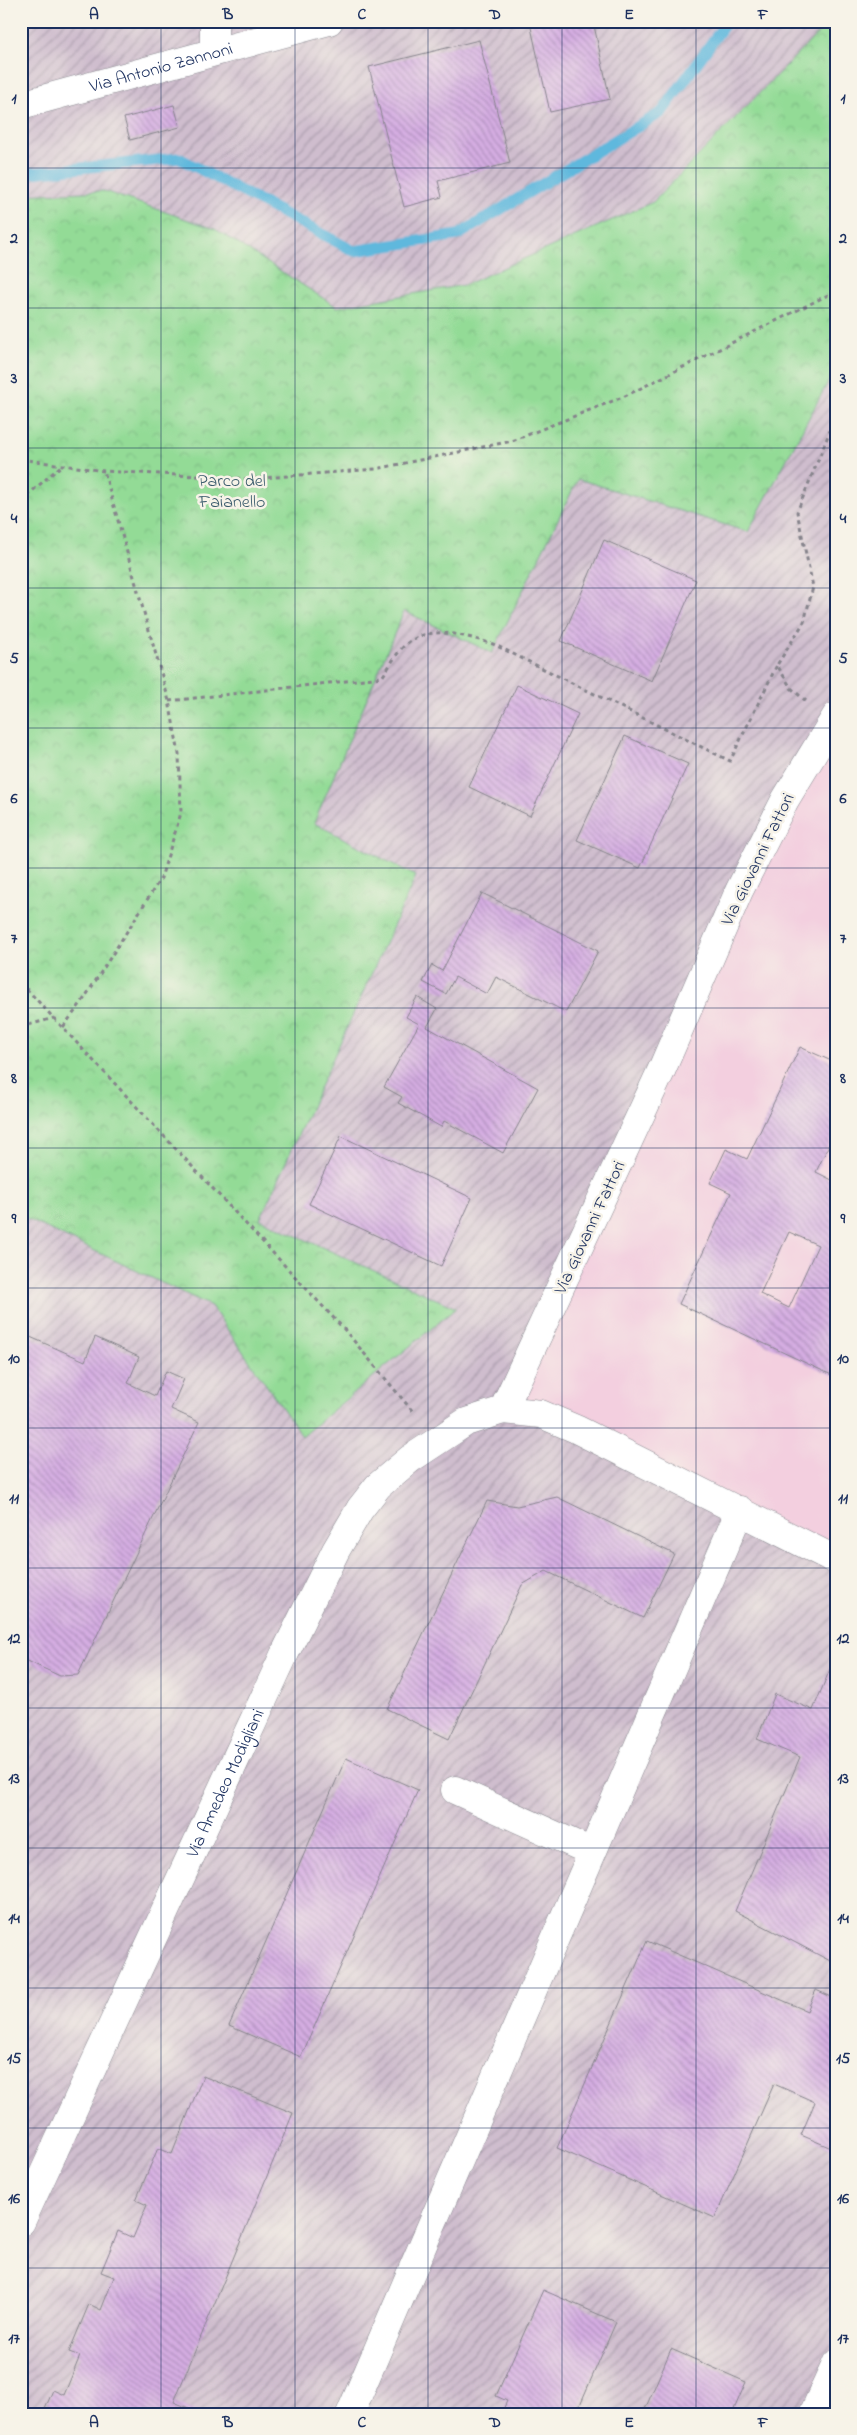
<svg xmlns="http://www.w3.org/2000/svg" width="857" height="2435" font-family="'Indie Flower',sans-serif">
	<style>
		.built { fill: #f3cfdf }
		.industrial { fill: url(#industrial-furrows) }
		.park { fill: url(#park-crowns); stroke: #57857a }
		.lines { fill: none; stroke-linecap: round; stroke-linejoin: round }
		.stream { stroke: #5fb8dd; stroke-width: 11 }
		.building { fill: url(#building-back-hatch); fill-rule: evenodd }
		.street-casing { stroke: #86848c; stroke-width: 29 }
		.path { stroke: #86848c; stroke-width: 3; stroke-dasharray: 4 4; stroke-linecap: butt }
		.street { stroke: #fff; stroke-width: 28 }
		.grid { fill: none; stroke: #1b2f5e; stroke-width: 1; stroke-opacity: 0.55 }
		.labels { text-anchor: middle; stroke-width: 5; stroke-linejoin: round; paint-order: stroke }
		.street-label { font-size: 18px; fill: #1b2f5e; stroke: #f7f3e8 }
		.park-label { font-size: 18px; fill: #395a6c; stroke: #f7f3e8 }
		.neatline { fill: none; stroke: #1b2f5e; stroke-width: 2 }
		.grid-label { font-size: 16px; text-anchor: middle; font-weight: bold; fill: #1b2f5e }
	</style>
	<defs>
		<pattern id="industrial-furrows" width="10" height="10" patternUnits="userSpaceOnUse" patternTransform="scale(1.25)"><rect width="10" height="10" fill="#cfbdce"/><path d="M-1 1l2-2M0 10L10 0M9 11l2-2" fill="none" stroke="#a79aaa"/></pattern>
		<pattern id="park-crowns" width="20" height="18" patternUnits="userSpaceOnUse" patternTransform="scale(1.25)"><rect width="20" height="18" fill="#93db96"/><path d="M2 6a3 3 0 1 1 6 0M12 15a3 3 0 1 1 6 0" fill="none" stroke="#7ebc84"/></pattern>
		<pattern id="building-back-hatch" width="6" height="6" patternUnits="userSpaceOnUse" patternTransform="scale(1.25)"><rect width="6" height="6" fill="#d5ade2"/><path d="M-1 5l2 2M0 0l6 6M5-1l2 2" fill="none" stroke="#ac8dba"/></pattern>
	</defs>
	<rect width="100%" height="100%" fill="#f7f3e8"/>
	<filter id="ink" filterUnits="userSpaceOnUse"><feTurbulence type="fractalNoise" baseFrequency=".02" numOctaves="2"/><feDisplacementMap in="SourceGraphic" scale="10" xChannelSelector="R" yChannelSelector="G"/><feConvolveMatrix kernelMatrix="1 2 1 2 8 2 1 2 1" color-interpolation-filters="sRGB"/></filter>
	<filter id="wash" filterUnits="userSpaceOnUse"><feTurbulence type="fractalNoise" baseFrequency=".0096" numOctaves="4" result="noise"/><feDisplacementMap in="SourceGraphic" scale="20" xChannelSelector="R" yChannelSelector="G"/><feGaussianBlur stdDeviation="1.12" result="paint"/><feColorMatrix in="noise" values="0 0 0 0 0 0 0 0 0 0 0 0 0 0 0 0 0 1.4 0 .05"/><feComposite in="paint" operator="in"/></filter>
	<g filter="url(#wash)">
		<rect width="100%" height="100%" fill="#f2daba"/>
		<!-- built -->
		<path class="built" d="M 836,720 L 836,1556 L 516,1401 L 728,916 Z"/>
		<!-- industrial -->
		<path class="industrial" d="M 21,21 L 830,21 L 653,202 L 464,285 L 337,307 L 215,229 L 104,191 L 21,195 Z
			M 836,367 L 836,720 L 811,755 L 517,1401 L 836,1556 L 836,2414 L 21,2414 L 21,1216 L 211,1306 L 302,1436 L 455,1308 L 260,1219 L 415,876 L 314,824 L 404,611 L 492,653 L 578,479 L 748,532 Z"/>
		<!-- park -->
		<path class="park" d="M 830,21 L 836,21 L 836,367 L 748,532 L 578,479 L 492,653 L 404,611 L 314,823 L 416,876 L 260,1219 L 456,1308 L 302,1436 L 211,1306 L 21,1216 L 21,195 L 104,191 L 215,229 L 337,307 L 464,285 L 653,202 Z"/>
		<g class="lines">
			<!-- stream -->
			<path class="stream" d="M 21,174 L 179,158 L 354,251 L 458,235 L 662,112 L 727,21"/>
		</g>
		<g id="blocks">
			<!-- building -->
			<path class="building" d="M 540,21 L 593,21 L 610,99 L 550,112 L 530,23 Z
				M 479,40 L 510,163 L 438,181 L 442,197 L 404,207 L 369,67 Z
				M 174,105 L 180,127 L 130,140 L 124,118 Z
				M 604,540 L 696,580 L 652,681 L 561,641 Z
				M 517,685 L 578,714 L 530,816 L 469,787 Z
				M 625,736 L 688,764 L 640,868 L 577,840 Z
				M 482,893 L 598,951 L 566,1012 L 496,977 L 487,994 L 455,977 L 446,994 L 423,982 L 432,965 L 442,971 Z
				M 417,997 L 437,1009 L 427,1027 L 538,1088 L 503,1153 L 444,1121 L 441,1127 L 398,1103 L 402,1097 L 384,1087 L 419,1024 L 406,1017 Z
				M 800,1047 L 836,1063 L 836,1130 L 816,1172 L 836,1182 L 836,1377 L 679,1304 L 731,1193 L 710,1183 L 726,1149 L 747,1159 ZM 789,1232 L 818,1245 L 789,1308 L 760,1294 Z
				M 341,1136 L 472,1198 L 441,1266 L 309,1204 Z
				M 21,1333 L 85,1361 L 95,1337 L 139,1357 L 128,1383 L 155,1396 L 166,1371 L 184,1379 L 171,1409 L 199,1422 L 78,1675 L 60,1676 L 21,1658 Z
				M 557,1497 L 674,1554 L 643,1618 L 546,1571 L 522,1585 L 449,1739 L 387,1709 L 487,1501 L 517,1506 Z
				M 833,1662 L 836,1663 L 836,1964 L 735,1911 L 800,1757 L 757,1739 L 775,1694 L 813,1710 Z
				M 346,1758 L 418,1790 L 301,2057 L 229,2026 Z
				M 647,1941 L 807,2011 L 816,1990 L 836,1999 L 836,2150 L 801,2135 L 815,2102 L 774,2084 L 715,2218 L 557,2148 Z
				M 203,2076 L 293,2113 L 174,2402 L 203,2414 L 43,2414 L 53,2390 L 64,2395 L 80,2356 L 69,2352 L 89,2304 L 101,2310 L 114,2277 L 101,2272 L 118,2231 L 133,2238 L 147,2205 L 136,2200 L 158,2148 L 172,2154 Z
				M 543,2290 L 616,2322 L 576,2414 L 501,2414 L 507,2401 L 496,2396 Z
				M 671,2349 L 746,2382 L 732,2414 L 643,2414 Z"/>
		</g>
	</g>
	<g filter="url(#ink)">
		<use href="#blocks" fill-opacity="0" stroke="#86848c" stroke-width="1"/>
		<g class="lines">
			<!-- street casing -->
			<g class="street-casing">
				<g id="street">
					<path d="M 214,51 L 214,21"/>
					<path id="s1" d="M 21,105 L 329,21"/>
					<path d="M 836,716 L 785,800 L 739,891 L 662,1069 L 503,1410 L 541,1414 L 576,1429 L 836,1560"/>
					<path d="M 455,1790 L 592,1852"/>
					<path id="s2" d="M 21,2222 L 284,1655 L 336,1550 L 360,1509 L 378,1486 L 410,1459 L 466,1422 L 503,1410"/>
					<path d="M 350,2414 L 740,1510"/>
					<path d="M 813,2414 L 836,2364"/>
				</g>
			</g>
			<!-- path -->
			<path class="path" d="M 21,459 L 104,471 L 250,479 L 376,469 L 512,441 L 625,396 L 836,291
				M 21,501 L 62,465
				M 169,701 L 382,677 C 389,668 396,653 405,645 C 431,623 464,636 493,644 L 730,761 L 777,665
				M 806,701 L 791,688 L 777,665 L 804,622 L 813,587 L 797,512 L 836,416
				M 21,983 L 343,1328 L 415,1414
				M 21,1027 L 54,1018
				M 63,1027 L 82,1002 L 161,878 L 181,813 L 179,754 L 169,701 L 104,471"/>
			<!-- street -->
			<use href="#street" class="street"/>
		</g>
	</g>
	<!-- grid -->
	<path class="grid" d="M 161,21 L 161,2414M 295,21 L 295,2414M 428,21 L 428,2414M 562,21 L 562,2414M 696,21 L 696,2414M 21,168 L 836,168M 21,308 L 836,308M 21,448 L 836,448M 21,588 L 836,588M 21,728 L 836,728M 21,868 L 836,868M 21,1008 L 836,1008M 21,1148 L 836,1148M 21,1288 L 836,1288M 21,1428 L 836,1428M 21,1568 L 836,1568M 21,1708 L 836,1708M 21,1848 L 836,1848M 21,1988 L 836,1988M 21,2128 L 836,2128M 21,2268 L 836,2268"/>
	<g class="labels">
		<!-- street labels -->
		<g class="street-label">
			<text dy="6" stroke="none"><textPath href="#s1" startOffset="145">Via Antonio Zannoni</textPath></text>
			<text transform="translate(757 859) rotate(-64)" y="6">Via Giovanni Fattori</text>
			<text transform="translate(589 1227) rotate(-65)" y="6">Via Giovanni Fattori</text>
			<text dy="6" stroke="none"><textPath href="#s2" startOffset="484">Via Amedeo Modigliani</textPath></text>
		</g>
		<!-- park labels -->
		<g class="park-label">
			<text x="232" y="486">Parco del<tspan x="232" dy="21">Faianello</tspan></text>
		</g>
	</g>
	<!-- margin -->
	<rect width="857" height="2435" fill="none" stroke="#f7f3e8" stroke-width="55"/>
	<rect x="28" y="28" width="802" height="2380" class="neatline"/>
	<g class="grid-label">
		<text x="94" y="19">A</text>
		<text x="228" y="19">B</text>
		<text x="362" y="19">C</text>
		<text x="495" y="19">D</text>
		<text x="629" y="19">E</text>
		<text x="763" y="19">F</text>
		<text x="14" y="103">1</text>
		<text x="843" y="103">1</text>
		<text x="14" y="243">2</text>
		<text x="843" y="243">2</text>
		<text x="14" y="383">3</text>
		<text x="843" y="383">3</text>
		<text x="14" y="523">4</text>
		<text x="843" y="523">4</text>
		<text x="14" y="663">5</text>
		<text x="843" y="663">5</text>
		<text x="14" y="803">6</text>
		<text x="843" y="803">6</text>
		<text x="14" y="943">7</text>
		<text x="843" y="943">7</text>
		<text x="14" y="1083">8</text>
		<text x="843" y="1083">8</text>
		<text x="14" y="1223">9</text>
		<text x="843" y="1223">9</text>
		<text x="14" y="1363">10</text>
		<text x="843" y="1363">10</text>
		<text x="14" y="1503">11</text>
		<text x="843" y="1503">11</text>
		<text x="14" y="1643">12</text>
		<text x="843" y="1643">12</text>
		<text x="14" y="1783">13</text>
		<text x="843" y="1783">13</text>
		<text x="14" y="1923">14</text>
		<text x="843" y="1923">14</text>
		<text x="14" y="2063">15</text>
		<text x="843" y="2063">15</text>
		<text x="14" y="2203">16</text>
		<text x="843" y="2203">16</text>
		<text x="14" y="2343">17</text>
		<text x="843" y="2343">17</text>
		<text x="94" y="2427">A</text>
		<text x="228" y="2427">B</text>
		<text x="362" y="2427">C</text>
		<text x="495" y="2427">D</text>
		<text x="629" y="2427">E</text>
		<text x="763" y="2427">F</text>
	</g>
</svg>
